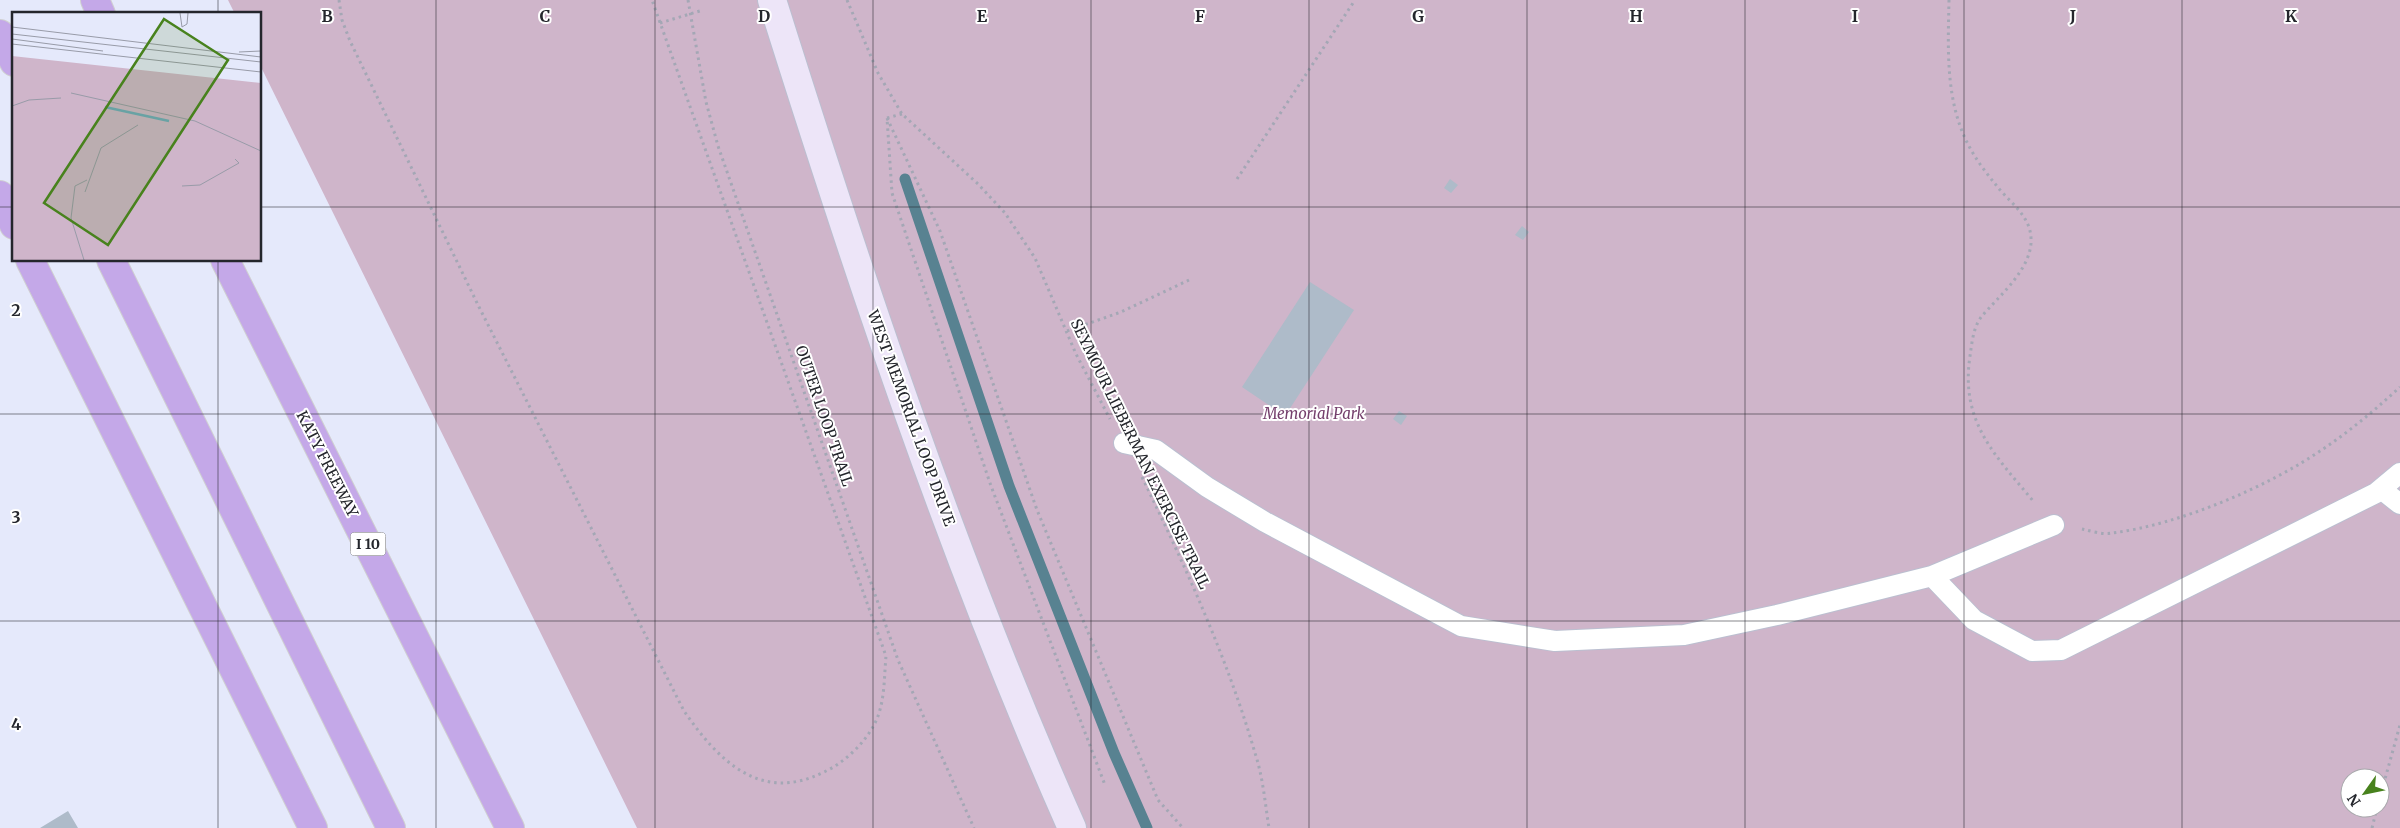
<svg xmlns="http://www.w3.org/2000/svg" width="2400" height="828" font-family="Merriweather,serif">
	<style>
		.green { fill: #cfb5ca; fill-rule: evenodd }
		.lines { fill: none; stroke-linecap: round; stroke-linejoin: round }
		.stream { stroke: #588291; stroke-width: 11 }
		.building { fill: #aebbc9 }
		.lane-casing { stroke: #bbbfd0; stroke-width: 22 }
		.secondary-casing { stroke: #bbbfd0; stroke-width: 30 }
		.highway-casing { stroke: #cfcfd1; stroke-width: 30 }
		.path { stroke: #a4a7b5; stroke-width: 3; stroke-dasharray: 2.5 4; stroke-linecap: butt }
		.lane { stroke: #fff; stroke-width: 20 }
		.secondary { stroke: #ede5f8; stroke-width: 28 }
		.highway { stroke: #c4a8e8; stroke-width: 28 }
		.grid { fill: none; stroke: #24262c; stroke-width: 1; stroke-opacity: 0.55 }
		.labels { text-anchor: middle; stroke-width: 4; stroke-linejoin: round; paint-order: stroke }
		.shield { fill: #fff; stroke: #66676b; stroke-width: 1 }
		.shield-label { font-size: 14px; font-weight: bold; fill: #24262c }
		.park-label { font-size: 15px; font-style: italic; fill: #75406d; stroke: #fff }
		.street-label { font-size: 15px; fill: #24262c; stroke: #fff }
		.inset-river { fill: none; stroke: #6fa9bc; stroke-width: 2.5 }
		.inset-road { fill: none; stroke: #989ba8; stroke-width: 1 }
		.view { fill: #48821d; fill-opacity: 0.15; stroke: #48821d; stroke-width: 2.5 }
		.inset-edge { fill: none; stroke: #24262c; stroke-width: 2.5 }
		.grid-label { font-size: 16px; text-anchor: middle; font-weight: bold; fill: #24262c; stroke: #fff; stroke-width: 4; stroke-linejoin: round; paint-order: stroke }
	</style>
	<rect width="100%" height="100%" fill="#e5e9fb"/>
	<!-- green -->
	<path class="green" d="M 228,0 L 2400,0 L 2400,828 L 637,828 L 260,65 L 260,14 L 235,14 ZM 2350,778 L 2380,778 L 2380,808 L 2350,808 Z"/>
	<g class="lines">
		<!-- stream -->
		<path class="stream" d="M 905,179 L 1009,486 L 1114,753 L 1147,828"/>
	</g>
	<!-- building -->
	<path class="building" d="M 1450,179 L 1458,185 L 1451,193 L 1444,188 Z
		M 1522,226 L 1529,232 L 1523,240 L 1515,235 Z
		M 1310,282 L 1354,310 L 1285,416 L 1242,387 Z
		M 1399,411 L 1407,416 L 1401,425 L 1393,419 Z
		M 68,811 L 78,828 L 40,828 Z"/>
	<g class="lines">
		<!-- lane casing -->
		<g class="lane-casing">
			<path id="lane" d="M 1124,443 L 1156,450 L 1207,487 L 1265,522 L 1461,626 L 1555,641 L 1684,635 L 1777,615 L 1932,576 L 2054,525
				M 2381,489 L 2400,504
				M 1932,576 L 1974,620 L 2032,651 L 2061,650 L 2376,493 L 2400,473"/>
		</g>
		<!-- secondary casing -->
		<g class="secondary-casing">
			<path id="secondary" d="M 772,0 C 860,280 953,560 1072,828"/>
		</g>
		<!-- highway casing -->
		<g class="highway-casing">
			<path id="highway" d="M 95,0 L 101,14
				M 0,34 L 14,62
				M 0,195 L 14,225
				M 30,260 L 313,828
				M 111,260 L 391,828
				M 225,260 L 510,828"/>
		</g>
		<!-- path -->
		<path class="path" d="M 339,0 L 342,20 L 350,41 L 479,307 L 684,711 C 718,760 760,804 824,772 C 844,763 865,743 875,723 C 885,703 884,678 886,656 L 652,0
			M 688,0 L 706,102 L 718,146 L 898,660 L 974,828
			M 847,0 L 878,73 L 902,114 L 978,184 L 1005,213 L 1035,258 L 1076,354 L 1110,419
			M 1949,0 C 1948,50 1945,103 1970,148 C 1977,161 1987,174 1996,185 C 2009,202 2030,215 2031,238 C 2033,268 1999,296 1982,316 C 1973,327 1972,343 1970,356 C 1960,422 1995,455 2034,502
			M 660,23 L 703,10
			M 902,114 L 887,118 L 892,193 L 991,486 L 1105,785
			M 887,118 L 940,231 L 1037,510 L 1158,800 L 1183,828
			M 1237,179 L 1355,0
			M 1067,331 L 1121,312 L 1189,280
			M 1142,477 C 1185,566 1227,657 1255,753 C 1263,777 1265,803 1269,828
			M 2082,529 C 2091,531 2103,535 2112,533 C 2178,525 2268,487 2323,449 C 2350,431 2375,410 2400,387
			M 2380,797 L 2400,725
			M 2372,828 L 2377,808"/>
		<!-- lane -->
		<use href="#lane" class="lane"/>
		<!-- secondary -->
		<use href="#secondary" class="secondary"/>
		<!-- highway -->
		<use href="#highway" class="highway"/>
	</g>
	<!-- grid -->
	<path class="grid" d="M 218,0 L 218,14M 436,0 L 436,828M 655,0 L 655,828M 873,0 L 873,828M 1091,0 L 1091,828M 1309,0 L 1309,828M 1527,0 L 1527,828M 1745,0 L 1745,828M 1964,0 L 1964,828M 2182,0 L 2182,828M 0,207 L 14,207M 260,207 L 2400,207M 218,260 L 218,828M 0,414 L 2400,414M 0,621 L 2400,621"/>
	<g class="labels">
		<!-- shield labels -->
		<rect class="shield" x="350.5" y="532.5" width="35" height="23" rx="4"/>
		<g class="shield-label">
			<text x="368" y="549">I 10</text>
		</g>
		<!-- park labels -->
		<g class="park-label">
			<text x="1314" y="419">Memorial Park</text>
		</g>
		<!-- street labels -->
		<g class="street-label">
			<text transform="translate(824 416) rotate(71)" y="5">OUTER LOOP TRAIL</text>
			<text transform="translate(911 418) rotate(70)" y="5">WEST MEMORIAL LOOP DRIVE</text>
			<text transform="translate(1140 454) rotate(64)" y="5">SEYMOUR LIEBERMAN EXERCISE TRAIL</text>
			<text transform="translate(327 464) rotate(63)" y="5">KATY FREEWAY</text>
		</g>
	</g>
	<!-- overview -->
	<g transform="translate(12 12)">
		<rect width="249" height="249" fill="#e5e9fb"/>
		<path d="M 0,44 L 249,71 L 249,248 L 0,248 Z" fill="#cfb5ca"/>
		<path class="inset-river" d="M 93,95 L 157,109"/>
		<path class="inset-road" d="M 168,1 L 170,15 L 175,12 L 176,1M 0,15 L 249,45M 0,22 L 249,50M 0,27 L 91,39M 0,32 L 249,60M 227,40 L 249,39M 59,81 L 183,109 L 249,139M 0,94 L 17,88 L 49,86M 170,174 L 188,173 L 227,151 L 223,147M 73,180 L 89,136 L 126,113M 72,248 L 59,206 L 63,174 L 75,168"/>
		<path class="view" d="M 152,7 L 216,48 L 96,233 L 32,191 Z"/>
		<rect width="249" height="249" class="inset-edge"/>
	</g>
	<g class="grid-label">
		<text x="327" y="22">B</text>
		<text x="545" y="22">C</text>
		<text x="764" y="22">D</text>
		<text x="982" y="22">E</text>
		<text x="1200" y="22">F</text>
		<text x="1418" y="22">G</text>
		<text x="1636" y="22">H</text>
		<text x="1855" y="22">I</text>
		<text x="2073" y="22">J</text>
		<text x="2291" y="22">K</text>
		<text x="16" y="316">2</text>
		<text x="16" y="523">3</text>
		<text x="16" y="730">4</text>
	</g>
	<!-- north arrow -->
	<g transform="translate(2365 793) rotate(237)"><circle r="24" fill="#ffffff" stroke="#a7a8ab"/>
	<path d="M0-4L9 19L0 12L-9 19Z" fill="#48821d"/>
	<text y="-8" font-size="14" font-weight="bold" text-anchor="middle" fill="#24262c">N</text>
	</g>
</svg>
